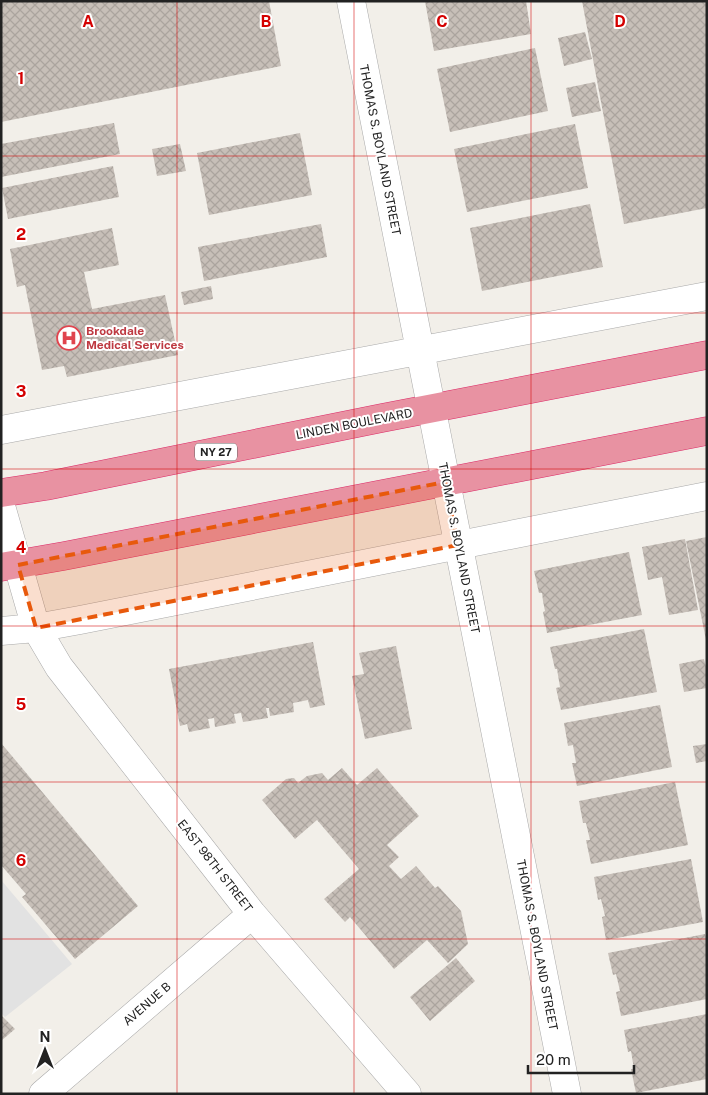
<svg xmlns="http://www.w3.org/2000/svg" width="708" height="1095" font-family="'Public Sans',sans-serif">
	<style>
		.parking { fill: #e2e2e2 }
		.building { fill: url(#building-cross-hatch) }
		.lines { fill: none; stroke-linecap: round; stroke-linejoin: round }
		.minor-casing { stroke: #a9a9a9; stroke-width: 29 }
		.highway-casing { stroke: #dc2a67; stroke-width: 29 }
		.minor { stroke: #fff; stroke-width: 28 }
		.highway { stroke: #e892a2; stroke-width: 28 }
		.marked { fill: #e8590c; fill-opacity: 0.2; stroke: #e8590c; stroke-width: 4; stroke-dasharray: 10 6; stroke-linejoin: round }
		.grid { fill: none; stroke: #d40000; stroke-width: 1; stroke-opacity: 0.55 }
		.labels { text-anchor: middle; stroke-width: 4; stroke-linejoin: round; paint-order: stroke }
		.shield { fill: #fff; stroke: #646464; stroke-width: 1 }
		.shield-label { font-size: 11px; font-weight: bold; fill: #222 }
		.street-label { font-size: 12px; fill: #222; stroke: #fff }
		.health-label { font-size: 12px; font-weight: bold; fill: #be3a42; stroke: #fff; text-anchor: start }
		.grid-label { font-size: 16px; text-anchor: middle; font-weight: bold; fill: #d40000; stroke: #fff; stroke-width: 4; stroke-linejoin: round; paint-order: stroke }
	</style>
	<defs>
		<pattern id="building-cross-hatch" width="8" height="8" patternUnits="userSpaceOnUse" patternTransform="scale(1.25)"><rect width="8" height="8" fill="#c7bfb8"/><path d="M0 0l8 8M0 8l8-8" fill="none" stroke="#aba49e"/></pattern>
	</defs>
	<rect width="100%" height="100%" fill="#f2efe9"/>
	<!-- parking -->
	<path class="parking" d="M 1,880 L 72,964 L 5,1017 L 1,1013 Z"/>
	<!-- building -->
	<path class="building" d="M 1,1 L 269,1 L 281,66 L 1,122 Z
		M 425,1 L 526,1 L 531,34 L 434,51 Z
		M 582,1 L 707,1 L 707,208 L 624,224 Z
		M 585,32 L 592,59 L 564,66 L 558,38 Z
		M 535,48 L 548,111 L 450,132 L 437,69 Z
		M 595,82 L 601,111 L 572,117 L 566,88 Z
		M 114,123 L 120,154 L 1,177 L 1,144 Z
		M 575,124 L 588,188 L 467,212 L 454,149 Z
		M 300,133 L 312,195 L 209,215 L 197,153 Z
		M 180,144 L 186,171 L 157,176 L 152,149 Z
		M 113,166 L 119,197 L 8,219 L 2,188 Z
		M 590,204 L 603,267 L 482,291 L 470,228 Z
		M 321,224 L 327,257 L 204,281 L 198,247 Z
		M 112,228 L 119,265 L 84,272 L 92,309 L 165,295 L 178,355 L 67,377 L 64,366 L 42,370 L 25,285 L 17,287 L 10,249 Z
		M 211,286 L 213,299 L 184,305 L 181,292 Z
		M 707,537 L 707,640 L 706,640 L 686,541 Z
		M 685,539 L 698,610 L 669,615 L 662,577 L 648,580 L 642,547 Z
		M 629,552 L 642,615 L 547,633 L 543,612 L 545,611 L 543,601 L 542,593 L 539,593 L 534,571 Z
		M 644,629 L 657,692 L 561,710 L 556,688 L 560,687 L 557,669 L 555,669 L 550,647 Z
		M 313,642 L 325,705 L 310,708 L 308,700 L 293,703 L 294,712 L 270,716 L 269,708 L 266,708 L 268,718 L 243,722 L 241,713 L 234,714 L 236,723 L 215,727 L 214,718 L 208,719 L 210,728 L 189,732 L 187,724 L 180,726 L 169,669 Z
		M 396,646 L 412,729 L 365,739 L 352,676 L 364,674 L 359,653 Z
		M 704,659 L 707,671 L 707,688 L 684,692 L 679,664 Z
		M 660,705 L 672,767 L 577,786 L 572,763 L 576,763 L 573,745 L 568,746 L 564,723 Z
		M 1,743 L 138,906 L 75,959 L 22,897 L 26,894 L 1,865 Z
		M 707,744 L 707,761 L 696,763 L 693,746 Z
		M 342,768 L 357,785 L 377,768 L 419,816 L 387,845 L 399,857 L 389,866 L 401,879 L 416,866 L 435,888 L 438,886 L 461,911 L 468,944 L 448,963 L 427,940 L 394,969 L 350,917 L 345,922 L 324,899 L 359,869 L 317,820 L 295,839 L 262,800 L 286,779 L 294,778 L 298,783 L 307,776 L 322,773 L 328,780 Z
		M 675,782 L 688,845 L 591,864 L 586,840 L 590,840 L 586,823 L 583,823 L 579,801 Z
		M 691,859 L 703,922 L 606,940 L 602,917 L 605,916 L 601,899 L 598,900 L 594,877 Z
		M 705,934 L 707,942 L 707,999 L 621,1016 L 616,992 L 620,991 L 616,974 L 613,975 L 608,953 Z
		M 456,958 L 475,981 L 430,1021 L 410,997 Z
		M 707,1014 L 707,1079 L 636,1093 L 631,1069 L 634,1069 L 631,1051 L 628,1052 L 624,1030 Z
		M 1,1015 L 15,1029 L 1,1041 Z"/>
	<g class="lines">
		<!-- minor casing -->
		<g class="minor-casing">
			<path id="minor" d="M 351,1 L 567,1094
				M 1,430 L 707,296
				M 1,506 L 36,628 L 59,667 L 252,914 L 407,1094
				M 1,631 L 36,628 L 80,620 L 707,496
				M 43,1094 L 252,914"/>
		</g>
		<!-- highway casing -->
		<g class="highway-casing">
			<path id="highway" d="M 1,493 L 46,486 L 382,418 L 707,355
				M 1,567 L 64,556 L 707,431"/>
		</g>
		<!-- minor -->
		<use href="#minor" class="minor"/>
		<!-- highway -->
		<use href="#highway" class="highway"/>
	</g>
	<!-- marked area -->
	<path class="marked" d="M 445,482 L 458,545 L 36,628 L 18,565 Z"/>
	<!-- grid -->
	<path class="grid" d="M 177,1 L 177,1094M 354,1 L 354,1094M 531,1 L 531,1094M 1,156 L 707,156M 1,313 L 707,313M 1,469 L 707,469M 1,626 L 707,626M 1,782 L 707,782M 1,939 L 707,939"/>
	<!-- icons -->
	<defs>
		<g id="hospital-ring" transform="scale(1.25)"><circle r="9.5" fill="#fff" stroke="#e0444e" stroke-width="1.5"/><path d="M-5-5h3v3.5h4V-5h3V5h-3V1.5h-4V5h-3Z" fill="#e0444e"/></g>
	</defs>
	<g fill-rule="evenodd">
		<use href="#hospital-ring" x="69" y="338"/>
	</g>
	<g class="labels">
		<!-- shield labels -->
		<rect class="shield" x="195" y="443.5" width="42" height="17" rx="4"/>
		<g class="shield-label">
			<text x="216" y="456">NY 27</text>
		</g>
		<!-- street labels -->
		<g class="street-label">
			<text transform="translate(380 150) rotate(79)" y="4">THOMAS S. BOYLAND STREET</text>
			<text transform="translate(354 424) rotate(-11)" y="4">LINDEN BOULEVARD</text>
			<text transform="translate(459 548) rotate(79)" y="4">THOMAS S. BOYLAND STREET</text>
			<text transform="translate(215 866) rotate(52)" y="4">EAST 98TH STREET</text>
			<text transform="translate(537 945) rotate(79)" y="4">THOMAS S. BOYLAND STREET</text>
			<text transform="translate(147 1004) rotate(-41)" y="4">AVENUE B</text>
		</g>
		<!-- health labels -->
		<g class="health-label">
			<text x="86" y="335">Brookdale<tspan x="86" dy="14">Medical Services</tspan></text>
		</g>
	</g>
	<g class="grid-label">
		<text x="88" y="27">A</text>
		<text x="266" y="27">B</text>
		<text x="442" y="27">C</text>
		<text x="620" y="27">D</text>
		<text x="21" y="84">1</text>
		<text x="21" y="240">2</text>
		<text x="21" y="397">3</text>
		<text x="21" y="553">4</text>
		<text x="21" y="710">5</text>
		<text x="21" y="866">6</text>
	</g>
	<!-- border -->
	<rect width="708" height="1095" fill="none" stroke="#222222" stroke-width="5"/>
	<!-- north arrow -->
	<g transform="translate(45 1050)" stroke="#ffffff" stroke-width="4" paint-order="stroke">
	<path d="M0-4L9 19L0 12L-9 19Z" fill="#222222"/>
	<text y="-8" font-size="14" font-weight="bold" text-anchor="middle" fill="#222222">N</text>
	</g>
	<!-- scale -->
	<path d="M528 1065v8h106v-8" fill="none" stroke="#222222" stroke-width="2.5"/>
	<text x="536" y="1065" font-size="15" fill="#222222" stroke="#ffffff" stroke-width="4" paint-order="stroke">20 m</text>
</svg>
